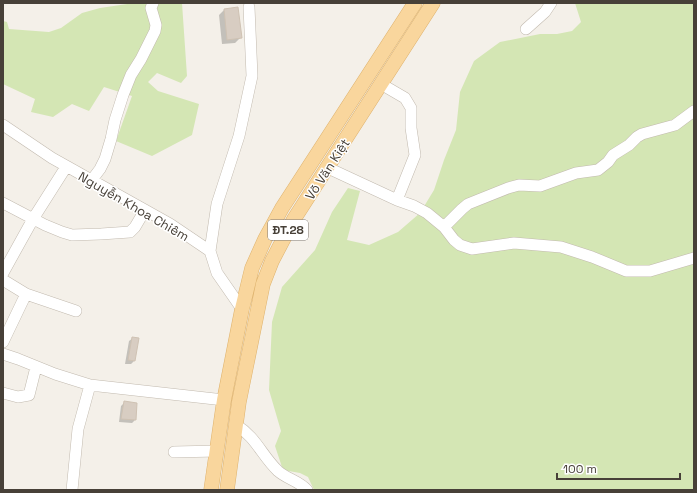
<svg xmlns="http://www.w3.org/2000/svg" width="697" height="493" font-family="'Space Grotesk',sans-serif">
	<style>
		.green { fill: #d4e6b4 }
		.shadow { fill: #0003 }
		.building { fill: #d8cdc2; stroke: #cfc2b3 }
		.lines { fill: none; stroke-linecap: round; stroke-linejoin: round }
		.minor-casing { stroke: #c2baaf; stroke-width: 12 }
		.major-casing { stroke: #deb26d; stroke-width: 15 }
		.minor { stroke: #fff; stroke-width: 11 }
		.major { stroke: #f9d69d; stroke-width: 14 }
		.labels { text-anchor: middle; stroke-width: 3; stroke-linejoin: round; paint-order: stroke }
		.shield { fill: #fff; stroke: #7e7974; stroke-width: 1 }
		.shield-label { font-size: 12px; font-weight: bold; fill: #474038 }
		.street-label { font-size: 13px; fill: #474038; stroke: #fff }
	</style>
	<rect width="100%" height="100%" fill="#f4f0e9"/>
	<!-- green -->
	<path class="green" d="M 134,3 L 182,3 L 187,76 L 181,83 L 157,73 L 148,82 L 158,91 L 199,104 L 192,135 L 152,156 L 116,141 L 132,96 L 104,87 L 89,111 L 72,104 L 53,117 L 31,112 L 35,99 L 3,84 L 3,21 L 7,22 L 9,29 L 49,32 L 61,28 L 82,13 L 100,8 Z
		M 575,3 L 694,3 L 694,490 L 314,490 L 308,477 L 300,473 L 283,470 L 275,446 L 281,431 L 269,390 L 272,322 L 282,287 L 315,250 L 332,212 L 348,188 L 360,191 L 347,240 L 369,245 L 398,232 L 420,213 L 434,190 L 444,160 L 456,130 L 460,92 L 474,61 L 500,42 L 540,34 L 557,34 L 572,31 L 581,22 Z"/>
	<!-- shadow -->
	<path class="shadow" d="M 224,10 L 241,37 L 235,43 L 222,44 L 219,15 Z
		M 133,338 L 138,339 L 134,361 L 131,364 L 125,364 L 129,341 Z
		M 124,403 L 135,420 L 132,423 L 119,422 L 121,406 Z"/>
	<!-- building -->
	<path class="building" d="M 238,7 L 242,38 L 227,40 L 224,9 Z
		M 132,337 L 139,338 L 135,361 L 128,360 Z
		M 124,401 L 137,403 L 136,420 L 121,419 Z"/>
	<g class="lines">
		<!-- minor casing -->
		<g class="minor-casing">
			<path id="minor" d="M 526,29 L 545,12 L 551,3
				M 381,84 L 405,98 L 411,108 L 411,128 L 415,155 L 397,200 L 414,206 L 427,213 L 444,227 L 454,240 L 460,245 L 472,249 L 514,243 L 561,247 L 592,257 L 626,271 L 650,271 L 694,258
				M 3,125 L 52,158 L 170,224 L 210,251 L 217,273 L 242,309
				M 328,168 L 397,200
				M 91,181 L 100,169 L 105,159 L 111,139 L 115,120 L 123,95 L 131,75 L 141,59 L 155,31 L 156,25 L 151,8 L 153,3
				M 3,203 L 45,225 L 62,232 L 72,235 L 101,234 L 130,232 L 135,227 L 145,210
				M 444,227 L 462,209 L 468,204 L 508,188 L 519,185 L 540,186 L 576,173 L 598,170 L 608,162 L 613,155 L 629,145 L 637,137 L 642,134 L 675,125 L 694,111
				M 210,251 L 217,204 L 239,136 L 252,76 L 249,7
				M 3,273 L 33,219 L 66,167
				M 3,280 L 26,294 L 3,342
				M 26,294 L 76,311
				M 3,354 L 18,359 L 55,374 L 90,385 L 224,400
				M 3,393 L 18,397 L 29,395 L 36,367
				M 236,425 C 256,437 262,456 278,471 C 287,479 299,481 307,490
				M 174,452 L 217,451
				M 72,490 L 78,429 L 90,385"/>
		</g>
		<!-- major casing -->
		<g class="major-casing">
			<path id="major" d="M 211,490 L 224,400 L 242,309 L 252,268 L 265,239 L 282,208 L 415,3
				M 227,490 L 239,402 L 263,284 L 272,261 L 294,219 L 433,3"/>
		</g>
		<!-- minor -->
		<use href="#minor" class="minor"/>
		<!-- major -->
		<use href="#major" class="major"/>
	</g>
	<g class="labels">
		<!-- shield labels -->
		<rect class="shield" x="268" y="220" width="40" height="20" rx="3"/>
		<g class="shield-label">
			<text x="288" y="234">ĐT.28</text>
		</g>
		<!-- street labels -->
		<g class="street-label">
			<text transform="translate(327 169) rotate(-57)" y="5">Võ Văn Kiệt</text>
			<text transform="translate(134 206) rotate(30)" y="5">Nguyễn Khoa Chiêm</text>
		</g>
	</g>
	<!-- border -->
	<rect width="697" height="493" fill="none" stroke="#474038" stroke-width="8"/>
	<!-- scale -->
	<path d="M557 473v6h123v-6" fill="none" stroke="#474038" stroke-width="2"/>
	<text x="563" y="473" font-size="12" fill="#474038" stroke="#ffffff" stroke-width="3" paint-order="stroke">100 m</text>
</svg>
